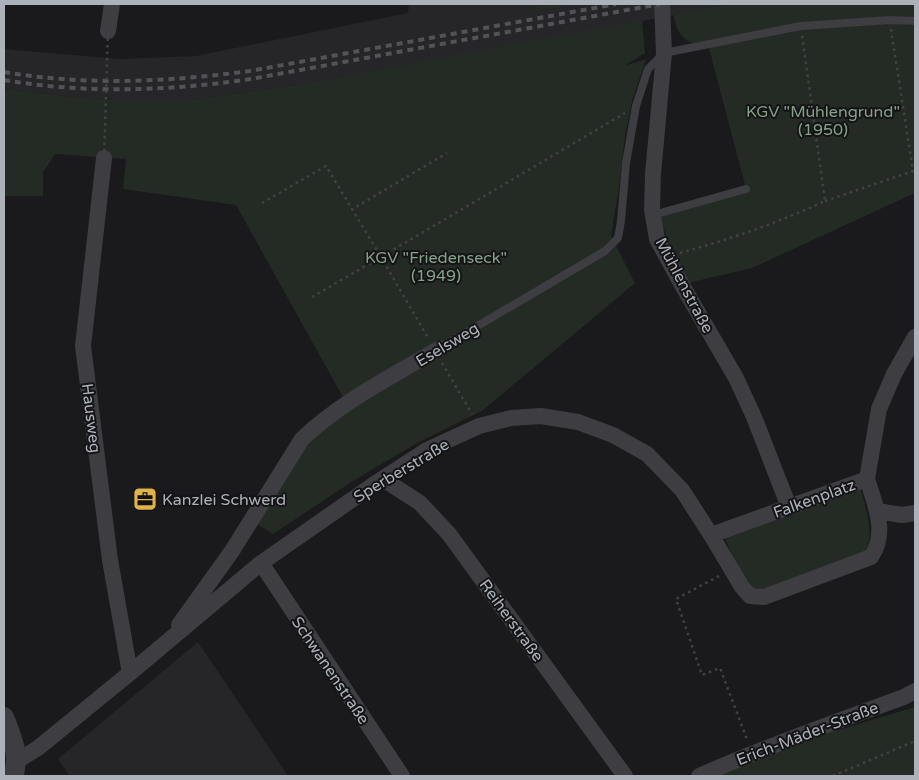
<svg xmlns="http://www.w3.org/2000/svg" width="919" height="780" font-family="'Varela Round',sans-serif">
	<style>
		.built { fill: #262628 }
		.green { fill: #242b25 }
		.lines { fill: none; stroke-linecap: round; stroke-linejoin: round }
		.path { stroke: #414247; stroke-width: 2.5; stroke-dasharray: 2.5 4; stroke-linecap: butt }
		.service { stroke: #3d3d42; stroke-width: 8 }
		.minor { stroke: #3d3d42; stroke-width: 16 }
		.tertiary { stroke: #3d3d42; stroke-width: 20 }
		.rail { stroke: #525359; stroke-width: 4; stroke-dasharray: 6 5; stroke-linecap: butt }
		.path-bridge { stroke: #414247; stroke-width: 2.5; stroke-dasharray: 2.5 4; stroke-linecap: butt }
		.labels { text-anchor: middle; stroke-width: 4; stroke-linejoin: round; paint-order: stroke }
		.park-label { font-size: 16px; fill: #86a389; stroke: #141416 }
		.street-label { font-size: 16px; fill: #adb1ba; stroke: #141416 }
		.poi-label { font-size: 16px; fill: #adb1ba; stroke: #141416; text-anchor: start }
	</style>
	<rect width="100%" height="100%" fill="#1a191b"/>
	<!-- built -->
	<path class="built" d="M 409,4 L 734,4 L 295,85 L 190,100 L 116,100 L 74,97 L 4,89 L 4,49 L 120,59 L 196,56 L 408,13 Z
		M 198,642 L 288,776 L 70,776 L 58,759 Z"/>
	<!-- green -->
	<path class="green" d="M 546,4 L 581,4 L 532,12 L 534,8 Z
		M 734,4 L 915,4 L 915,193 L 752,268 L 688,283 C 675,258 665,238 659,210 L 745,185 L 709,48 C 686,42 678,39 673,14 Z
		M 642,20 L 645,53 L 624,66 L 646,59 L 632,101 L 625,136 L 619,187 L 611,236 L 635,283 L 482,411 L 417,443 L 353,481 L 273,534 L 254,522 L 311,438 L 349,408 L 236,205 L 123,189 L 126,159 L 55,154 L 43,173 L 43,196 L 4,196 L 4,89 L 74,97 L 116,100 L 190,100 L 295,85 Z
		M 861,490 C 866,511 877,538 862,556 L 768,591 C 765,591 759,591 756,590 C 741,585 731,552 725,538 Z
		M 915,707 L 915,776 L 719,776 L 769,755 L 832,732 Z"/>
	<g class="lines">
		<!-- path -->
		<path class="path" d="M 825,201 L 913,171 L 891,29
			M 262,203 L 326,166 L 381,257 L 625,113
			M 351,210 L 447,153
			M 680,253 C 730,239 778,223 825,201 L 802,35
			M 312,297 L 381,257 L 428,338
			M 442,363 L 472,414
			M 719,576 L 676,599 L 702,675 L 720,668 L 748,742
			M 833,776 L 915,741"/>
		<!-- service -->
		<path class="service" d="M 653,215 L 746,189
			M 440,348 L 605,251 L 618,238 L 621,221 L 626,163 L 636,106 L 648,69 L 664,53 L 801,26 L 890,20 L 915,21"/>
		<!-- minor -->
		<path class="minor" d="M 662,4 L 664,53 L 653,174 L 652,210 L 657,239 L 682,285 L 736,378 L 754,417 L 789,507
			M 108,31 L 112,4
			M 383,479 L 420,503 L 449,534 L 625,776
			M 867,479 C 875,504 888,533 871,557 L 764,597 L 750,596 L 742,587 L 711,535 Z
			M 867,479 L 879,409 L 894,374 L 915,337
			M 877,511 L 902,515 L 915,513
			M 261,563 L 402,776
			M 179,625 L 232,551 L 302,439 C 342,401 393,376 440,348
			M 130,673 L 261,563 L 373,485 L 427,450 L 479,426 L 511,418 L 541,416 L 578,422 L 613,435 L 647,454 L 682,490 L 711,535
			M 17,761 L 38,748 L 130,673 L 110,560 L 83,346 L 104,158
			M 699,776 C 766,747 835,722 904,697 L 915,691"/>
		<!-- tertiary -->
		<path class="tertiary" d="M 4,717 C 11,736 21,755 13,776"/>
		<!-- rail -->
		<path class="rail" d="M 4,72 C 85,86 168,82 250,71 L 616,4
			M 4,80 C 86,94 169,91 251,79 L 660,4"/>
		<!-- path-bridge -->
		<path class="path-bridge" d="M 104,158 L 108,31"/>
	</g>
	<!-- icons -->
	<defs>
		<g id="office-square" transform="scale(1.25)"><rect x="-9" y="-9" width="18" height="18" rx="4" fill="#e1b34b" stroke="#141416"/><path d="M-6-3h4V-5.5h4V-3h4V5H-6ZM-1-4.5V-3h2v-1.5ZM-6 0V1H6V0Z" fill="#111"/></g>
	</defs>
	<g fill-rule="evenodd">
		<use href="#office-square" x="145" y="499"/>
	</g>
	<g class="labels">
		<!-- park labels -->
		<g class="park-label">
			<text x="823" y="117">KGV "Mühlengrund"<tspan x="823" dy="18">(1950)</tspan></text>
			<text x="436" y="263">KGV "Friedenseck"<tspan x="436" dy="18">(1949)</tspan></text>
		</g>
		<!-- street labels -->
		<g class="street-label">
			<text transform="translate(685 285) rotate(62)" y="6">Mühlenstraße</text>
			<text transform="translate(447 344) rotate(-31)" y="6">Eselsweg</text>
			<text transform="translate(92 418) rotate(83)" y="6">Hausweg</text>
			<text transform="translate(401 470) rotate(-31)" y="6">Sperberstraße</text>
			<text transform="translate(814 498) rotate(-20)" y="6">Falkenplatz</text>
			<text transform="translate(512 620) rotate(54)" y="6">Reiherstraße</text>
			<text transform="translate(331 670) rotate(56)" y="6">Schwanenstraße</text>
			<text transform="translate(807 733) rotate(-21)" y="6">Erich-Mäder-Straße</text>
		</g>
		<!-- poi labels -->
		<g class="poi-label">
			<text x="162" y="505">Kanzlei Schwerd</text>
		</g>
	</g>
	<!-- border -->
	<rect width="919" height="780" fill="none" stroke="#adb1ba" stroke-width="10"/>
</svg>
